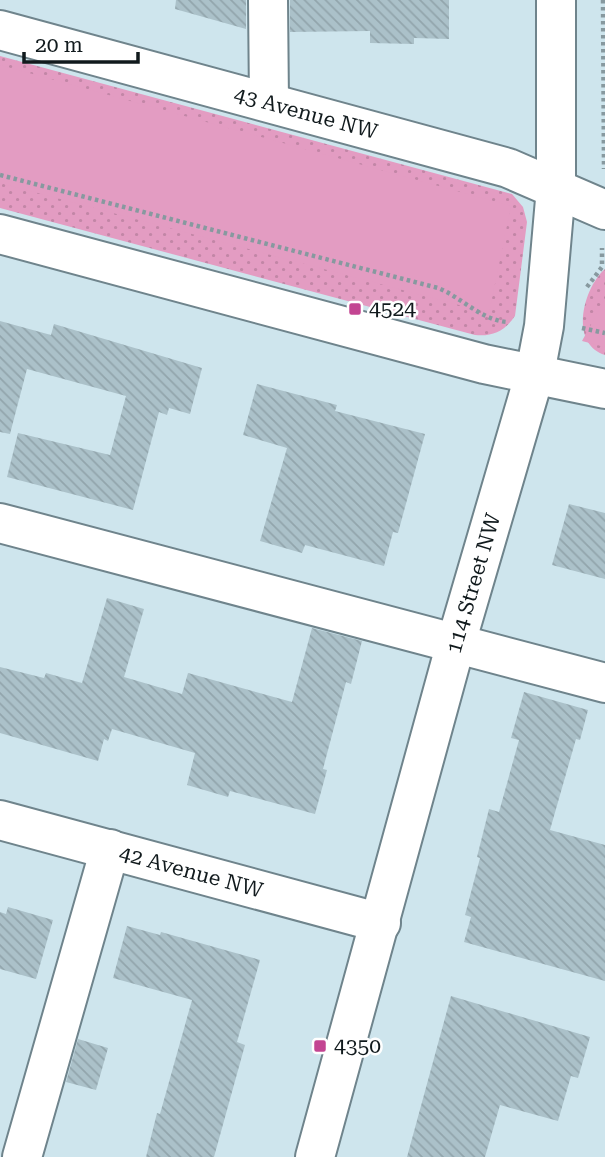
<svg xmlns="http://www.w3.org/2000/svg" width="605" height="1157" font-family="'Roboto Serif',serif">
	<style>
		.grass { fill: url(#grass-dots) }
		.green { fill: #e39cc2 }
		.building { fill: url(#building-back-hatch) }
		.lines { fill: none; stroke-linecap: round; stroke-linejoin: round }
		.minor-casing { stroke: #6f848c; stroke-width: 42 }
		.path { stroke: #87999f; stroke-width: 4.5; stroke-dasharray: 3.5 3.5; stroke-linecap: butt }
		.minor { stroke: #fff; stroke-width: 38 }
		.poi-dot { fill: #c34592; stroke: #fff; stroke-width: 2.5 }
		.labels { text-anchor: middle; stroke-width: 5; stroke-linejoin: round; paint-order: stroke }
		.street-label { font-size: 21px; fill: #111a1d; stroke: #fff }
		.poi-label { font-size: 21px; fill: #111a1d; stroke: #fff; text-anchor: start }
	</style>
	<defs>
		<pattern id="grass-dots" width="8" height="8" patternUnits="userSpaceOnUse" patternTransform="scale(1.75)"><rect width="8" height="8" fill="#e39cc2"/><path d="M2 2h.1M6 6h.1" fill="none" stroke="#c286a6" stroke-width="1.8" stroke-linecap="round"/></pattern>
		<pattern id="building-back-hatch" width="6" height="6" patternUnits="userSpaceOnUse" patternTransform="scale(1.75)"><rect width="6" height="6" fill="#abc1c9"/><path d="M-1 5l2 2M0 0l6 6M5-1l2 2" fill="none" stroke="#92a5ac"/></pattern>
	</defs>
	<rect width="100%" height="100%" fill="#cee5ed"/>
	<!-- grass -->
	<path class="grass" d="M 0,56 L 512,194 L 523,207 L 527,222 L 515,316 C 505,331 492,337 475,335 L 0,208 Z
		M 605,269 L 605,355 C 568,343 584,287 605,269 Z"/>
	<!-- green -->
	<path class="green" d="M 0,65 L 511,206 L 489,313 L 0,183 Z
		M 605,299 L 605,347 L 582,341 Z"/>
	<!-- building -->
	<path class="building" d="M 176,0 L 246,0 L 246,29 L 175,9 Z
		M 290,0 L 449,0 L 449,39 L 414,38 L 414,44 L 370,43 L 370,31 L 290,32 Z
		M 0,321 L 51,335 L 54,324 L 202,368 L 190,414 L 169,408 L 167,415 L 159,412 L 133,510 L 7,477 L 18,433 L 110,455 L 126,396 L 27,369 L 10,434 L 0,432 Z
		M 257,384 L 337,405 L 335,411 L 425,434 L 398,533 L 393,532 L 384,566 L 305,545 L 302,553 L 260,541 L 287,448 L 243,435 Z
		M 569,504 L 605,513 L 605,579 L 552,565 Z
		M 107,598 L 144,609 L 124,677 L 182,694 L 188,673 L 292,702 L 312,628 L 362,641 L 351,684 L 346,682 L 323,769 L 327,770 L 315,814 L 230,791 L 228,797 L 187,785 L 195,753 L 112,729 L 108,741 L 104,739 L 98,761 L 0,733 L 0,667 L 44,678 L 46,673 L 82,683 Z
		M 524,692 L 588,710 L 580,740 L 576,739 L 550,830 L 605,845 L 605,981 L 464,942 L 471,917 L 465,915 L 480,858 L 477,857 L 489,809 L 499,812 L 519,740 L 511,738 Z
		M 8,907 L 53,920 L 36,979 L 0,969 L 0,912 L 6,914 Z
		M 127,926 L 160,935 L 161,932 L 260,960 L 237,1042 L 245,1045 L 214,1157 L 146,1157 L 157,1113 L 160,1114 L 192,1000 L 113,978 Z
		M 451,996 L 590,1037 L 578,1078 L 571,1076 L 558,1121 L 500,1105 L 485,1157 L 407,1157 Z
		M 78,1039 L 108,1048 L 96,1090 L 66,1082 Z"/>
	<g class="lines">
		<!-- minor casing -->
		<g class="minor-casing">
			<g id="minor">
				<path d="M 268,0 L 269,102"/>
				<path id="s1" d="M 0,30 L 508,168 L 605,210"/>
				<path d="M 0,234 L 484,364 L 605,389"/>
				<path d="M 0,523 L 605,683"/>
				<path id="s2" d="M 0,820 L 381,923"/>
				<path d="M 22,1157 L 110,849"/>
				<path id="s3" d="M 315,1157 L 456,643 L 535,373 L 544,326 L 556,188 L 556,0"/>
			</g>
		</g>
		<!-- path -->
		<path class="path" d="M 603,0 L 604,169
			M 0,175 L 438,288 C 461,297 481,320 507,322
			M 587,287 L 602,267 L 602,248
			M 582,328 L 605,333"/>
		<!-- minor -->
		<use href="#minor" class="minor"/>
	</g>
	<!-- markers -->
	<g class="poi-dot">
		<rect x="348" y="302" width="14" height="14" rx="3.5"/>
		<rect x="313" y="1039" width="14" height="14" rx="3.5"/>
	</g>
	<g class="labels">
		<!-- street labels -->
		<g class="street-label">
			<text dy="7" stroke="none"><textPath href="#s1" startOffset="317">43 Avenue NW</textPath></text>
			<text dy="7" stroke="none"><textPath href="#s3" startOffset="595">114 Street NW</textPath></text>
			<text dy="7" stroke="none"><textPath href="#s2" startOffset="198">42 Avenue NW</textPath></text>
		</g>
		<!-- poi labels -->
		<g class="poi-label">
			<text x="369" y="316">4524</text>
			<text x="334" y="1053">4350</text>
		</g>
	</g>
	<!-- scale -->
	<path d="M24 52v10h114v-10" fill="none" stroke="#111a1d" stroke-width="3.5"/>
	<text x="35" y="52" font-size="21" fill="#111a1d" stroke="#ffffff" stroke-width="5" paint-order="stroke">20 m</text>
</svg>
